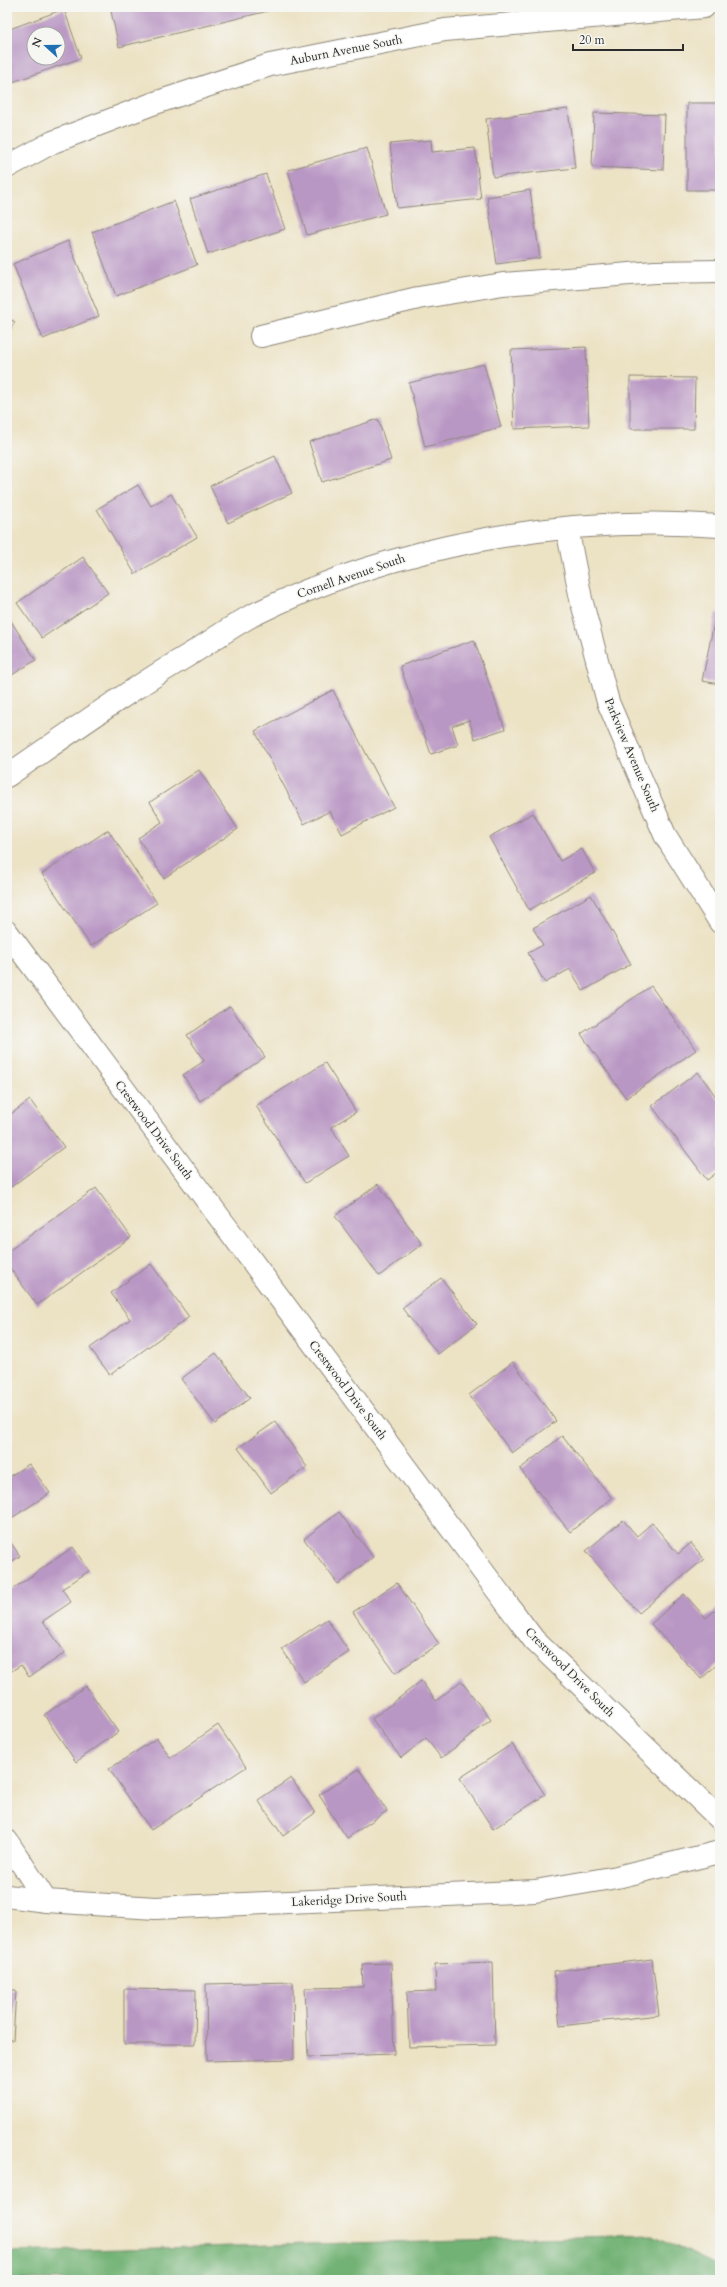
<svg xmlns="http://www.w3.org/2000/svg" width="727" height="2287" font-family="Cardo,serif">
	<style>
		.forest { fill: #72b274; stroke: #4e6e50 }
		.building { fill: #b997c4; fill-rule: evenodd }
		.lines { fill: none; stroke-linecap: round; stroke-linejoin: round }
		.minor-casing { stroke: #8c8678; stroke-width: 24 }
		.minor { stroke: #fff; stroke-width: 22 }
		.labels { text-anchor: middle; stroke-width: 3; stroke-linejoin: round; paint-order: stroke }
		.street-label { font-size: 12px; fill: #2b2b2b; stroke: #f6f6f2 }
	</style>
	<rect width="100%" height="100%" fill="#f6f6f2"/>
	<filter id="ink" filterUnits="userSpaceOnUse"><feTurbulence type="fractalNoise" baseFrequency=".025" numOctaves="2"/><feDisplacementMap in="SourceGraphic" scale="8" xChannelSelector="R" yChannelSelector="G"/><feConvolveMatrix kernelMatrix="1 2 1 2 8 2 1 2 1" color-interpolation-filters="sRGB"/></filter>
	<filter id="wash" filterUnits="userSpaceOnUse"><feTurbulence type="fractalNoise" baseFrequency=".012" numOctaves="4" result="noise"/><feDisplacementMap in="SourceGraphic" scale="16" xChannelSelector="R" yChannelSelector="G"/><feGaussianBlur stdDeviation="0.9" result="paint"/><feColorMatrix in="noise" values="0 0 0 0 0 0 0 0 0 0 0 0 0 0 0 0 0 1.4 0 .05"/><feComposite in="paint" operator="in"/></filter>
	<g filter="url(#wash)">
		<rect width="100%" height="100%" fill="#ece2c4"/>
		<!-- forest -->
		<path class="forest" d="M 653,2235 L 720,2267 L 720,2280 L 7,2280 L 7,2252 Z"/>
		<g id="blocks">
			<!-- building -->
			<path class="building" d="M 110,7 L 267,7 L 268,11 L 119,47 Z
				M 64,9 L 81,58 L 7,84 L 7,30 ZM 34,34 L 58,34 L 58,58 L 34,58 Z
				M 687,103 L 720,103 L 720,190 L 687,190 Z
				M 568,109 L 575,168 L 493,177 L 486,119 Z
				M 594,113 L 665,115 L 663,170 L 592,167 Z
				M 431,140 L 432,152 L 475,148 L 481,199 L 397,208 L 390,144 Z
				M 367,148 L 386,214 L 307,235 L 288,170 Z
				M 266,174 L 285,229 L 208,254 L 190,199 Z
				M 530,190 L 540,258 L 497,264 L 487,197 Z
				M 174,201 L 197,265 L 116,296 L 92,232 Z
				M 68,241 L 99,316 L 43,339 L 13,264 Z
				M 7,317 L 15,322 L 7,336 Z
				M 586,347 L 589,426 L 514,429 L 511,350 Z
				M 484,364 L 501,427 L 425,447 L 409,383 Z
				M 630,377 L 695,378 L 694,429 L 630,429 Z
				M 378,419 L 391,460 L 322,482 L 309,442 Z
				M 275,456 L 292,493 L 228,523 L 210,486 Z
				M 138,485 L 151,506 L 171,494 L 197,537 L 135,574 L 97,509 Z
				M 83,557 L 108,593 L 42,638 L 17,603 Z
				M 716,613 L 720,614 L 720,684 L 702,681 Z
				M 7,615 L 36,660 L 7,678 Z
				M 474,640 L 505,729 L 475,739 L 469,720 L 452,726 L 458,745 L 431,754 L 400,666 Z
				M 333,690 L 394,807 L 342,834 L 330,811 L 304,824 L 255,731 Z
				M 199,770 L 238,829 L 164,878 L 138,838 L 162,822 L 150,802 Z
				M 533,813 L 560,861 L 582,849 L 595,873 L 529,910 L 489,837 Z
				M 108,830 L 157,903 L 91,946 L 42,874 Z
				M 591,895 L 631,964 L 583,991 L 570,969 L 545,983 L 528,953 L 543,945 L 533,928 Z
				M 651,986 L 696,1050 L 626,1098 L 581,1034 Z
				M 230,1006 L 265,1057 L 200,1101 L 183,1075 L 204,1061 L 187,1035 Z
				M 325,1063 L 356,1112 L 331,1127 L 349,1156 L 305,1183 L 256,1106 Z
				M 698,1072 L 720,1102 L 720,1170 L 707,1180 L 652,1106 Z
				M 30,1100 L 64,1147 L 7,1190 L 7,1117 Z
				M 378,1184 L 422,1244 L 379,1276 L 335,1216 Z
				M 96,1188 L 131,1237 L 37,1305 L 7,1264 L 7,1252 Z
				M 151,1264 L 189,1317 L 110,1375 L 90,1348 L 130,1319 L 111,1293 Z
				M 441,1278 L 477,1324 L 438,1354 L 402,1308 Z
				M 216,1353 L 250,1398 L 215,1424 L 181,1379 Z
				M 513,1362 L 556,1421 L 512,1453 L 469,1395 Z
				M 275,1422 L 307,1467 L 271,1493 L 238,1448 Z
				M 562,1436 L 612,1498 L 570,1532 L 520,1469 Z
				M 29,1464 L 50,1493 L 7,1521 L 7,1478 Z
				M 339,1512 L 373,1557 L 338,1584 L 304,1539 Z
				M 623,1520 L 637,1536 L 652,1523 L 678,1554 L 691,1543 L 704,1559 L 639,1613 L 586,1551 Z
				M 7,1537 L 20,1556 L 7,1565 Z
				M 73,1547 L 89,1571 L 62,1589 L 71,1602 L 43,1621 L 65,1653 L 29,1677 L 21,1665 L 7,1674 L 7,1593 Z
				M 397,1583 L 439,1644 L 395,1673 L 353,1612 Z
				M 684,1594 L 706,1618 L 720,1606 L 720,1662 L 701,1679 L 651,1624 Z
				M 327,1619 L 349,1652 L 304,1682 L 282,1649 Z
				M 421,1681 L 436,1701 L 461,1681 L 491,1720 L 441,1758 L 426,1738 L 401,1758 L 372,1719 Z
				M 86,1686 L 118,1732 L 76,1762 L 44,1715 Z
				M 218,1725 L 246,1767 L 151,1830 L 109,1769 L 157,1738 L 170,1758 Z
				M 512,1744 L 545,1795 L 493,1829 L 460,1778 Z
				M 359,1769 L 387,1811 L 347,1838 L 319,1795 Z
				M 291,1778 L 315,1813 L 283,1836 L 258,1800 Z
				M 652,1959 L 659,2015 L 560,2026 L 554,1971 Z
				M 493,1962 L 495,2045 L 409,2047 L 407,1992 L 436,1991 L 435,1964 Z
				M 391,1963 L 394,2054 L 308,2057 L 305,1988 L 363,1987 L 362,1964 Z
				M 293,1982 L 294,2059 L 207,2061 L 206,1984 Z
				M 124,1989 L 196,1990 L 195,2044 L 124,2044 Z
				M 7,1990 L 16,1990 L 13,2040 L 7,2039 Z"/>
		</g>
	</g>
	<g filter="url(#ink)">
		<use href="#blocks" fill-opacity="0" stroke="#8c8678" stroke-width="1"/>
		<g class="lines">
			<!-- minor casing -->
			<g class="minor-casing">
				<path id="minor" d="M 7,167 L 53,142 L 152,104 L 270,65 L 445,30 L 704,7
					M 261,336 L 418,298 L 503,284 L 655,272 L 720,271
					M 567,528 L 581,599 L 608,702 L 665,835 L 720,922
					M 7,776 C 68,734 128,691 192,653 C 211,641 231,627 251,616 C 390,546 565,514 720,526
					M 7,932 L 534,1640 L 720,1819
					M 7,1841 L 46,1901
					M 7,1896 L 46,1901 L 155,1908 L 535,1891 L 617,1877 L 720,1852"/>
			</g>
			<!-- minor -->
			<use href="#minor" class="minor"/>
		</g>
	</g>
	<g class="labels">
		<!-- street labels -->
		<g class="street-label">
			<text transform="translate(346 50) rotate(-11)" y="4">Auburn Avenue South</text>
			<text transform="translate(351 576) rotate(-19)" y="4">Cornell Avenue South</text>
			<text transform="translate(632 755) rotate(67)" y="4">Parkview Avenue South</text>
			<text transform="translate(154 1130) rotate(53)" y="4">Crestwood Drive South</text>
			<text transform="translate(348 1390) rotate(53)" y="4">Crestwood Drive South</text>
			<text transform="translate(570 1672) rotate(45)" y="4">Crestwood Drive South</text>
			<text transform="translate(349 1899) rotate(-3)" y="4">Lakeridge Drive South</text>
		</g>
	</g>
	<!-- margin -->
	<rect width="727" height="2287" fill="none" stroke="#f6f6f2" stroke-width="24"/>
	<!-- north arrow -->
	<g transform="translate(46 46) rotate(291)"><circle r="19" fill="#f6f6f2" stroke="#a5a5a2"/>
	<path d="M0-3L7 15L0 10L-7 15Z" fill="#1f6fb2"/>
	<text y="-6" font-size="11" font-weight="bold" text-anchor="middle" fill="#2b2b2b">N</text>
	</g>
	<!-- scale -->
	<path d="M573 44v6h110v-6" fill="none" stroke="#2b2b2b" stroke-width="2"/>
	<text x="579" y="44" font-size="12" fill="#2b2b2b" stroke="#f6f6f2" stroke-width="3" paint-order="stroke">20 m</text>
</svg>
